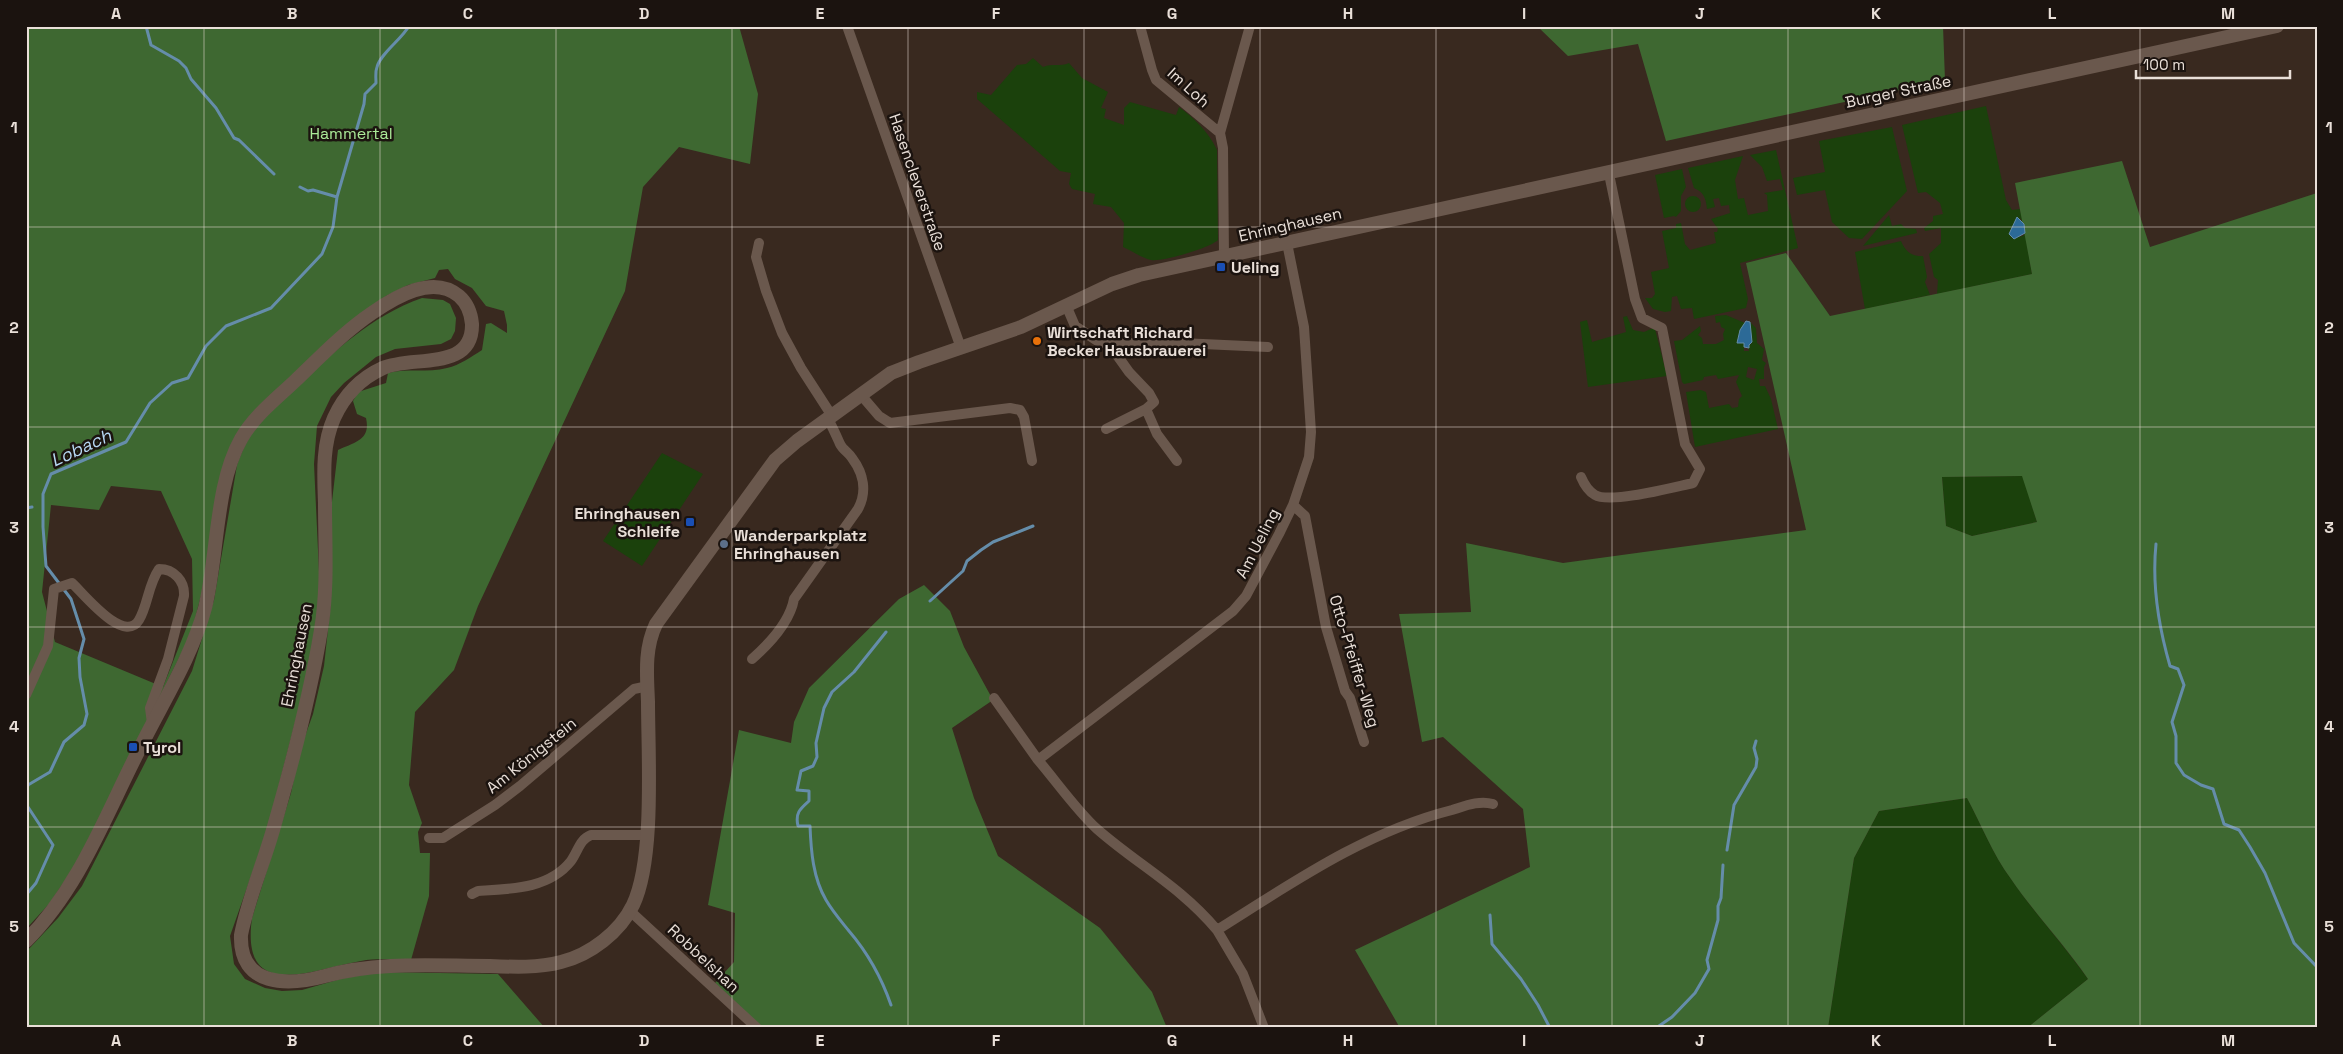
<svg xmlns="http://www.w3.org/2000/svg" width="2343" height="1054" font-family="'Space Grotesk',sans-serif">
	<style>
		.green { fill: #1b410c; fill-rule: evenodd }
		.forest { fill: #3e6831; fill-rule: evenodd }
		.water { fill: #2c6a97; stroke: #658daa }
		.lines { fill: none; stroke-linecap: round; stroke-linejoin: round }
		.stream { stroke: #658daa; stroke-width: 3 }
		.street { stroke: #6a584d; stroke-width: 10 }
		.secondary { stroke: #6a584d; stroke-width: 14 }
		.grid { fill: none; stroke: #e9dfd8; stroke-width: 1; stroke-opacity: 0.55 }
		.transit-dot { fill: #1a4fb4; stroke: #1b130f; stroke-width: 2 }
		.food-dot { fill: #e8710a; stroke: #1b130f; stroke-width: 2 }
		.service-dot { fill: #5c6f8a; stroke: #1b130f; stroke-width: 2 }
		.labels { text-anchor: middle; stroke-width: 5; stroke-linejoin: round; paint-order: stroke }
		.street-label { font-size: 16px; fill: #e9dfd8; stroke: #1b130f }
		.park-label { font-size: 16px; fill: #abea98; stroke: #1b130f }
		.poi-label { font-size: 16px; font-weight: bold; fill: #e9dfd8; stroke: #1b130f; text-anchor: start }
		.water-label { font-size: 18px; font-style: italic; fill: #b7d7f2; stroke: #1b130f }
		.neatline { fill: none; stroke: #e9dfd8; stroke-width: 2 }
		.grid-label { font-size: 16px; text-anchor: middle; font-weight: bold; fill: #e9dfd8 }
	</style>
	<rect width="100%" height="100%" fill="#39291f"/>
	<!-- green -->
	<path class="green" d="M 1033,58 L 1043,67 C 1052,63 1060,67 1069,63 L 1082,78 L 1108,92 L 1101,108 L 1106,109 L 1104,118 L 1124,125 L 1124,108 L 1130,102 L 1176,115 L 1179,107 C 1194,118 1209,132 1217,150 L 1218,240 C 1210,248 1162,262 1151,260 C 1142,258 1132,251 1123,247 L 1124,223 L 1111,207 L 1093,204 L 1095,194 L 1072,189 L 1069,184 L 1071,173 L 1060,171 L 977,99 L 977,92 L 991,95 L 1017,65 L 1026,64 Z
		M 1986,106 L 2006,200 L 2012,210 L 2020,209 L 2023,223 L 2020,218 L 2010,235 L 2012,238 L 2023,236 L 2025,233 L 2032,274 L 1937,294 L 1938,280 L 1934,277 L 1929,254 L 1941,243 L 1941,228 L 1925,231 L 1924,228 L 1933,221 L 1933,216 L 1943,214 L 1940,203 L 1926,192 L 1918,193 L 1902,125 Z
		M 1892,127 L 1907,191 L 1862,239 L 1849,238 L 1832,222 L 1825,190 L 1797,195 L 1793,178 L 1825,172 L 1819,141 Z
		M 1776,150 L 1798,248 L 1740,263 L 1748,299 L 1746,308 L 1694,319 L 1692,308 L 1681,309 L 1677,296 L 1672,297 L 1671,311 L 1665,312 L 1653,309 L 1645,298 L 1652,298 L 1655,294 L 1651,272 L 1669,268 L 1662,231 L 1676,228 L 1676,224 L 1681,223 L 1685,244 L 1690,250 L 1716,243 L 1714,232 L 1717,232 L 1718,229 L 1711,219 L 1730,213 L 1729,205 L 1721,206 L 1719,198 L 1713,199 L 1715,207 L 1707,209 C 1706,199 1704,192 1694,188 L 1688,168 L 1743,156 L 1735,180 L 1738,199 L 1744,198 L 1748,215 L 1768,211 L 1767,195 L 1764,193 L 1783,190 L 1780,179 L 1767,181 L 1762,167 L 1750,155 Z
		M 1682,169 L 1686,187 L 1681,196 L 1681,211 L 1676,217 L 1674,216 L 1664,218 L 1655,175 Z
		M1685 204a8 8 0 1 1 16 0a8 8 0 1 1-16 0Z
		M 1889,215 L 1892,226 L 1901,224 L 1905,228 L 1916,229 L 1917,233 L 1863,246 Z
		M 1901,241 C 1905,251 1912,257 1923,256 L 1927,277 L 1925,282 L 1930,295 L 1865,309 L 1855,252 Z
		M 1726,315 L 1745,323 L 1737,341 L 1744,343 L 1744,351 L 1749,351 L 1748,346 L 1752,343 L 1750,322 L 1756,328 L 1757,343 L 1764,349 L 1762,360 L 1766,363 L 1764,367 L 1764,379 L 1759,379 L 1760,386 L 1765,386 L 1771,399 L 1778,429 L 1695,447 L 1686,392 L 1701,390 L 1706,392 L 1709,408 L 1729,404 L 1732,408 L 1738,407 L 1739,399 L 1742,396 L 1736,382 L 1739,375 L 1718,379 L 1716,375 L 1704,377 L 1703,380 L 1684,384 L 1682,382 L 1674,341 L 1682,340 L 1700,326 L 1701,331 L 1698,335 L 1702,338 L 1703,344 L 1716,344 L 1724,340 L 1723,334 L 1725,329 L 1721,327 L 1720,322 L 1716,323 L 1715,316 ZM 1748,367 L 1757,369 L 1754,380 L 1746,377 Z
		M 1627,316 L 1633,330 L 1644,332 L 1653,328 L 1655,329 L 1667,376 L 1588,387 L 1580,322 L 1587,320 L 1592,342 L 1626,332 L 1623,317 Z
		M 662,453 L 703,474 L 642,566 L 603,541 Z
		M 2023,476 L 2037,522 L 1972,536 L 1946,526 L 1942,477 Z
		M 1967,798 C 1981,824 1993,855 2011,879 C 2035,914 2064,945 2088,979 L 2027,1028 L 1828,1028 L 1854,858 L 1879,811 Z"/>
	<!-- forest -->
	<path class="forest" d="M 26,26 L 739,26 L 758,94 L 750,164 L 679,147 L 643,187 L 625,291 L 478,606 L 454,670 L 415,712 L 409,785 L 422,823 L 418,832 L 420,853 L 430,853 L 429,896 L 411,960 C 395,960 377,958 361,961 C 313,969 240,1004 252,918 L 291,793 L 300,750 L 313,714 L 324,666 L 331,602 L 331,510 L 338,450 C 355,442 371,440 366,418 L 357,414 L 353,401 L 358,392 L 386,383 L 388,373 C 407,368 428,373 447,368 C 460,365 471,357 482,350 L 486,324 L 491,323 L 507,333 L 507,325 L 504,311 L 486,306 L 472,288 L 455,279 L 448,269 L 439,270 L 435,278 L 408,285 L 386,296 L 246,422 L 191,634 L 76,864 L 49,904 L 26,929 ZM 111,486 L 161,491 L 192,559 L 193,611 L 163,687 L 55,642 L 42,592 L 51,505 L 99,510 Z
		M 1537,26 L 1943,26 L 1945,80 L 1666,141 L 1638,44 L 1568,56 Z
		M 2122,161 L 2150,247 L 2317,193 L 2317,1028 L 2027,1028 L 2088,979 C 2064,944 2035,914 2011,879 C 1993,855 1981,824 1967,798 L 1879,811 L 1854,858 L 1828,1028 L 1400,1028 L 1355,950 L 1530,867 L 1523,809 L 1443,737 L 1422,742 L 1399,614 L 1471,612 L 1466,543 L 1563,563 L 1806,530 L 1746,263 L 1786,253 L 1830,316 L 2032,274 L 2015,183 ZM 2022,476 L 2037,522 L 1972,536 L 1946,526 L 1942,477 Z
		M 422,298 L 443,300 L 450,304 L 456,318 L 455,331 L 451,339 L 441,344 L 395,349 L 376,357 L 344,383 L 331,397 L 317,426 L 314,464 L 320,593 L 317,620 L 304,688 L 267,831 L 230,936 L 234,964 L 245,979 L 265,988 L 282,991 L 302,990 L 344,978 L 380,972 L 498,974 L 545,1028 L 26,1028 L 26,952 L 58,918 L 82,886 L 192,671 L 214,600 L 237,465 C 242,451 248,437 258,425 C 268,413 282,402 293,390 C 332,353 371,316 422,298 Z
		M 924,585 L 950,611 L 964,647 L 993,700 L 952,728 L 974,798 L 998,856 L 1100,928 L 1152,992 L 1167,1028 L 762,1028 L 715,983 L 734,962 L 735,913 L 708,905 L 739,730 L 791,743 L 794,722 L 809,688 L 899,599 Z"/>
	<!-- water -->
	<path class="water" d="M 2017,217 L 2024,224 L 2025,233 L 2014,239 L 2009,234 Z
		M 1746,321 L 1750,322 L 1752,342 L 1749,345 L 1749,348 L 1744,347 L 1744,343 L 1737,343 L 1740,330 Z"/>
	<g class="lines">
		<!-- stream -->
		<path class="stream" d="M 146,26 L 151,45 L 179,61 L 186,68 L 191,79 L 216,108 L 234,138 L 239,140 L 274,174
			M 300,187 L 308,191 L 313,190 L 337,197
			M 26,508 L 32,507
			M 2156,544 C 2152,583 2159,628 2170,666 L 2178,669 L 2184,685 L 2172,722 L 2176,736 L 2176,763 L 2184,775 L 2201,785 L 2213,789 L 2224,824 L 2239,830 L 2250,847 L 2265,873 L 2294,943 L 2317,967
			M 930,601 L 963,571 L 967,561 L 981,550 L 993,542 L 1033,526
			M 886,632 L 854,672 L 832,692 L 824,708 L 816,743 L 817,757 L 813,766 L 801,771 L 797,790 L 809,791 L 809,801 C 800,809 795,813 798,826 L 810,826 C 811,851 813,878 826,900 C 833,912 841,921 849,931 C 867,952 882,979 891,1005
			M 26,792 L 28,785 L 50,772 L 64,742 L 84,725 L 87,714 L 80,677 L 79,658 L 84,639 L 71,599 L 46,566 L 43,527 L 43,494 L 51,474 L 126,442 L 150,403 L 172,383 L 188,378 L 206,346 L 226,326 L 271,308 L 322,254 L 333,227 L 337,197 L 364,104 L 365,94 L 376,83 C 376,78 375,72 377,67 C 381,53 401,40 409,26
			M 26,804 L 53,845 L 36,883 L 26,895
			M 1727,850 L 1734,805 L 1756,767 L 1757,759 L 1754,748 L 1756,741
			M 1490,915 L 1492,944 L 1521,979 L 1538,1005 L 1550,1028
			M 1656,1028 L 1672,1017 L 1695,993 L 1709,969 L 1707,960 L 1718,920 L 1718,906 L 1721,898 L 1723,865"/>
		<!-- street -->
		<path class="street" d="M 847,26 L 961,348
			M 1140,26 L 1152,70 L 1156,80 L 1220,133 L 1223,148 L 1224,257
			M 1220,133 L 1250,26
			M 759,243 L 756,257 L 766,291 L 782,333 L 801,368 L 832,416
			M 1287,243 L 1304,327 L 1311,432 L 1309,457 L 1293,505 L 1279,534 L 1246,596 L 1233,611 L 1038,760 C 1056,781 1077,811 1097,829 C 1138,865 1180,886 1217,930 C 1292,883 1365,832 1452,810 C 1465,806 1479,800 1493,804
			M 1066,305 L 1075,326 L 1099,342 L 1109,344 L 1159,342 L 1268,347
			M 1109,344 L 1129,372 L 1149,393 L 1154,402 L 1146,409 L 1157,434 L 1177,461
			M 861,395 L 879,416 L 890,423 L 1010,408 L 1020,410 L 1024,417 L 1032,461
			M 1106,429 L 1146,409
			M 1581,477 C 1584,484 1588,491 1595,495 C 1610,504 1674,487 1693,483 L 1700,469 L 1685,444 L 1662,328 L 1642,318 L 1635,299 L 1609,174
			M 1293,505 L 1305,516 L 1326,627 L 1345,691 L 1350,698 L 1364,742
			M 752,659 C 769,644 790,621 794,599 L 858,509 C 867,492 864,474 852,458 C 849,453 843,450 840,444 C 836,435 833,428 828,419
			M 26,695 L 48,646 L 54,589 L 72,583 C 83,593 124,645 139,620 C 148,605 148,585 159,569 C 174,569 185,581 184,596 L 168,659 L 150,708 L 152,723
			M 994,698 L 1038,760
			M 429,838 L 443,838 L 495,805 L 520,786 L 634,689 L 648,686
			M 472,894 L 478,891 C 511,889 549,889 571,861 C 578,851 580,839 591,835 L 646,835
			M 630,911 L 757,1028
			M 1217,930 L 1243,974 L 1264,1028"/>
		<!-- secondary -->
		<path class="secondary" d="M 26,941 C 81,886 107,811 142,744 C 164,700 192,656 205,608 C 218,556 215,485 241,439 C 254,416 276,399 295,381 C 320,357 344,332 372,313 C 395,297 433,274 459,296 C 467,303 471,313 472,324 C 473,372 412,355 383,368 C 361,378 344,396 334,418 C 322,445 324,475 325,503 C 325,546 328,588 321,630 C 310,697 292,764 273,830 C 263,865 248,899 241,935 C 239,987 288,986 325,976 C 379,961 435,966 490,966 C 514,967 538,968 561,962 C 590,955 620,932 633,905 C 655,859 648,755 648,702 C 647,676 644,649 656,624 L 775,460 L 797,441 L 891,373 L 919,362 L 1021,327 L 1112,284 L 1139,275 L 2277,26"/>
	</g>
	<!-- grid -->
	<path class="grid" d="M 204,26 L 204,1028M 380,26 L 380,1028M 556,26 L 556,1028M 732,26 L 732,1028M 908,26 L 908,1028M 1084,26 L 1084,1028M 1260,26 L 1260,1028M 1436,26 L 1436,1028M 1612,26 L 1612,1028M 1788,26 L 1788,1028M 1964,26 L 1964,1028M 2140,26 L 2140,1028M 26,227 L 2317,227M 26,427 L 2317,427M 26,627 L 2317,627M 26,827 L 2317,827"/>
	<!-- markers -->
	<g class="transit-dot">
		<rect x="1216" y="262" width="10" height="10" rx="2.5"/>
		<rect x="685" y="517" width="10" height="10" rx="2.5"/>
		<rect x="128" y="742" width="10" height="10" rx="2.5"/>
	</g>
	<circle class="food-dot" cx="1037" cy="341" r="5"/>
	<circle class="service-dot" cx="724" cy="544" r="5"/>
	<g class="labels">
		<!-- street labels -->
		<g class="street-label">
			<text transform="translate(1189 87) rotate(42)" y="6">Im Loh</text>
			<text transform="translate(1898 91) rotate(-12)" y="6">Burger Straße</text>
			<text transform="translate(918 182) rotate(71)" y="6">Hasencleverstraße</text>
			<text transform="translate(1290 224) rotate(-13)" y="6">Ehringhausen</text>
			<text transform="translate(1257 543) rotate(-63)" y="6">Am Ueling</text>
			<text transform="translate(296 655) rotate(-79)" y="6">Ehringhausen</text>
			<text transform="translate(1355 661) rotate(73)" y="6">Otto-Pfeiffer-Weg</text>
			<text transform="translate(531 755) rotate(-39)" y="6">Am Königstein</text>
			<text transform="translate(704 958) rotate(43)" y="6">Robbelshan</text>
		</g>
		<!-- park labels -->
		<g class="park-label">
			<text x="351" y="139">Hammertal</text>
		</g>
		<!-- poi labels -->
		<g class="poi-label">
			<text x="1231" y="273">Ueling</text>
			<text x="1047" y="338">Wirtschaft Richard<tspan x="1047" dy="18">Becker Hausbrauerei</tspan></text>
			<text x="680" y="519" text-anchor="end">Ehringhausen<tspan x="680" dy="18">Schleife</tspan></text>
			<text x="734" y="541">Wanderparkplatz<tspan x="734" dy="18">Ehringhausen</tspan></text>
			<text x="143" y="753">Tyrol</text>
		</g>
		<!-- water labels -->
		<g class="water-label">
			<text transform="translate(81 448) rotate(-25)" y="6">Lobach</text>
		</g>
	</g>
	<!-- border -->
	<rect width="2343" height="1054" fill="none" stroke="#1b130f" stroke-width="55"/>
	<!-- scale -->
	<path d="M2136 70v8h154v-8" fill="none" stroke="#e9dfd8" stroke-width="2.5"/>
	<text x="2143" y="70" font-size="15" fill="#e9dfd8" stroke="#1b130f" stroke-width="4" paint-order="stroke">100 m</text>
	<rect x="28" y="28" width="2288" height="998" class="neatline"/>
	<g class="grid-label">
		<text x="116" y="19">A</text>
		<text x="292" y="19">B</text>
		<text x="468" y="19">C</text>
		<text x="644" y="19">D</text>
		<text x="820" y="19">E</text>
		<text x="996" y="19">F</text>
		<text x="1172" y="19">G</text>
		<text x="1348" y="19">H</text>
		<text x="1524" y="19">I</text>
		<text x="1700" y="19">J</text>
		<text x="1876" y="19">K</text>
		<text x="2052" y="19">L</text>
		<text x="2228" y="19">M</text>
		<text x="14" y="133">1</text>
		<text x="2329" y="133">1</text>
		<text x="14" y="333">2</text>
		<text x="2329" y="333">2</text>
		<text x="14" y="533">3</text>
		<text x="2329" y="533">3</text>
		<text x="14" y="732">4</text>
		<text x="2329" y="732">4</text>
		<text x="14" y="932">5</text>
		<text x="2329" y="932">5</text>
		<text x="116" y="1046">A</text>
		<text x="292" y="1046">B</text>
		<text x="468" y="1046">C</text>
		<text x="644" y="1046">D</text>
		<text x="820" y="1046">E</text>
		<text x="996" y="1046">F</text>
		<text x="1172" y="1046">G</text>
		<text x="1348" y="1046">H</text>
		<text x="1524" y="1046">I</text>
		<text x="1700" y="1046">J</text>
		<text x="1876" y="1046">K</text>
		<text x="2052" y="1046">L</text>
		<text x="2228" y="1046">M</text>
	</g>
</svg>
